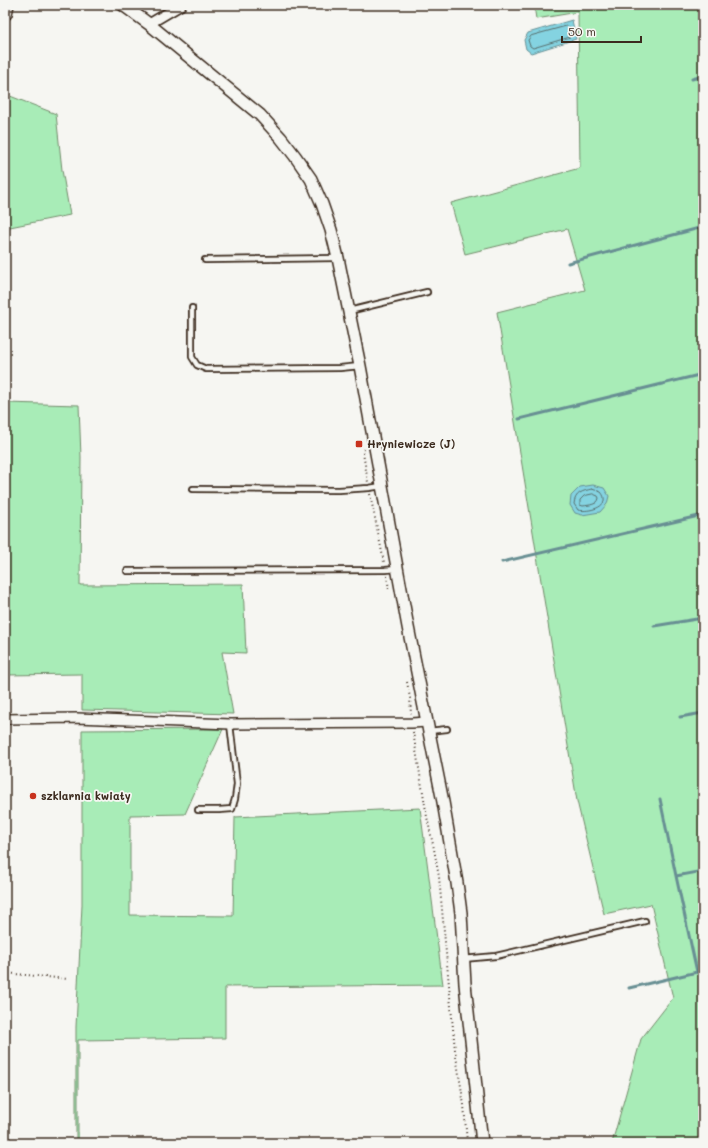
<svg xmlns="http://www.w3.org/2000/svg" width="708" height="1148" font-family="Mali,sans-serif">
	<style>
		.green { fill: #a8ecb7; stroke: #728b6a }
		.water { fill: #84d3e1; stroke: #678f93 }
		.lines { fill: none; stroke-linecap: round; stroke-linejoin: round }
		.shore { stroke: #586e6c; stroke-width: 1 }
		.stream { stroke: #678f93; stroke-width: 3 }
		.service-casing { stroke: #3b2a1e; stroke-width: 8 }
		.minor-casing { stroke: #3b2a1e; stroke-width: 12 }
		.tertiary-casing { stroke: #3b2a1e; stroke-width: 14 }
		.path { stroke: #3b2a1e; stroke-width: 2; stroke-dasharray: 1 3; stroke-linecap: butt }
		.service { stroke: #f6f6f2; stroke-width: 4.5 }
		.minor { stroke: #f6f6f2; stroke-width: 9 }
		.tertiary { stroke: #f6f6f2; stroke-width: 11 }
		.poi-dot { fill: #c8321e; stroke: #f6f6f2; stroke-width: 1.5 }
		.labels { text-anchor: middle; stroke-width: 3.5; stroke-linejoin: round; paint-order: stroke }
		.poi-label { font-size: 11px; font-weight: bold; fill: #3b2a1e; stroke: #f6f6f2; text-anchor: start }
	</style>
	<rect width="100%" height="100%" fill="#f6f6f2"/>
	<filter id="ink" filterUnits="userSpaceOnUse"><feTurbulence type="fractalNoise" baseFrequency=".025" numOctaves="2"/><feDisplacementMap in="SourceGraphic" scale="8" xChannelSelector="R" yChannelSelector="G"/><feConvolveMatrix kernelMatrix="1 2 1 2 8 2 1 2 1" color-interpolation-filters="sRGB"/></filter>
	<g filter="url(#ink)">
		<!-- green -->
		<path class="green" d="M 534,5 L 703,5 L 703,1143 L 612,1143 L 641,1039 L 673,998 L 651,904 L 604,914 L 577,801 L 497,312 L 585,290 L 567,229 L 465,254 L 451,203 L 580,168 L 578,12 L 536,19 Z
			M 5,94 L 56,114 L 62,170 L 70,215 L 5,228 Z
			M 5,403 L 79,405 L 81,457 L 80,585 L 243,584 L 246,653 L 222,652 L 233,714 L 82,710 L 82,674 L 5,675 Z
			M 223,729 L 185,814 L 130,815 L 130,915 L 233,916 L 235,817 L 420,808 L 443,985 L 225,987 L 225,1038 L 78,1040 L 78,1143 L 76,1143 L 76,1027 L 82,905 L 82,730 Z"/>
		<!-- water -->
		<path class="water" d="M 572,20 L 576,39 L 531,53 L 526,49 L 524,40 L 528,33 Z
			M 593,485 L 604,488 L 609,496 L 607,504 L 600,512 L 582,515 L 575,513 L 570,505 L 571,496 L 580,487 Z"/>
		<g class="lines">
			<!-- shore -->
			<path class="shore" d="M 567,26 L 570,27 L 571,35 L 570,37 L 533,48 L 530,46 L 528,40 L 531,36 Z
				M 592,489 L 601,492 C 602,493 604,496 604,498 C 606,509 585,512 578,510 L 574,504 C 575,493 582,491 592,489 Z
				M 593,494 L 598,496 L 599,498 C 598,505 589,505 583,506 L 580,505 L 580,500 L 584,496 Z"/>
			<!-- stream -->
			<path class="stream" d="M 692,79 L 703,76
				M 701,153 L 703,153
				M 568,263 L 703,227
				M 519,419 L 703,374
				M 502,562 L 703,515
				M 654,626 L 703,618
				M 680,717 L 703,713
				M 660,799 L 676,876
				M 629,988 L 697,972 L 676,876 L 703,871"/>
			<!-- service casing -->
			<g class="service-casing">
				<path id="service" d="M 205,260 L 337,258
					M 192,308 L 192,357 L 197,365 L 206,369 L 340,368 L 360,366
					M 349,311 L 427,292
					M 193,489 L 339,490 L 369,488 L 382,486
					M 127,571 L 385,570 L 397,569
					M 429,731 L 447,729
					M 198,810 L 219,810 L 232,809 L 235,799 L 237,784 L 230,724
					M 463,959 L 496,956 L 645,921"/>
			</g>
			<!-- minor casing -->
			<g class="minor-casing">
				<path id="minor" d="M 5,16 L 7,14 L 9,5
					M 149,24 L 181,5
					M 5,719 L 77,718 L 230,724 L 412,723 L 427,722"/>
			</g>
			<!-- tertiary casing -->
			<g class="tertiary-casing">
				<path id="tertiary" d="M 123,5 L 149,24 L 260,115 L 281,138 L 295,156 L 311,179 L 322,204 L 331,230 L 338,258 L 360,366 L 408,627 L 443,802 L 457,883 L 461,913 L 465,984 L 482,1143"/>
			</g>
			<!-- path -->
			<path class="path" d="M 108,5 L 112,8
				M 364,449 L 363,453 L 368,482
				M 370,494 L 384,562
				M 387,576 L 389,590
				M 407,682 L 410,698 L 411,714
				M 413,732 L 427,817 L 434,849 L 439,877 L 455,1050 L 464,1105 L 467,1143
				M 5,973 L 68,979"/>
			<!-- service -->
			<use href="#service" class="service"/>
			<!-- minor -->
			<use href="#minor" class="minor"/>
			<!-- tertiary -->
			<use href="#tertiary" class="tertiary"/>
		</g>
	</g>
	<!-- markers -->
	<g class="poi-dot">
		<rect x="355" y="440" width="8" height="8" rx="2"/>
		<circle cx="33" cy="796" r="4"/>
	</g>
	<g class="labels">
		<!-- poi labels -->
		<g class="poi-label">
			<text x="367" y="448">Hryniewicze (J)</text>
			<text x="41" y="800">szklarnia kwiaty</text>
		</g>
	</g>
	<!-- margin -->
	<rect width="708" height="1148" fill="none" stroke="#f6f6f2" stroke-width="20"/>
	<rect x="10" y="10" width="688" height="1128" fill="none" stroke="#3b2a1e" stroke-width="1.5" filter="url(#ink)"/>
	<!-- scale -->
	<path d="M562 36v6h79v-6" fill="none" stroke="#3b2a1e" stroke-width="2"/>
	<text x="568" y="36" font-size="12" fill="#3b2a1e" stroke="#f6f6f2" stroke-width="3" paint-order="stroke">50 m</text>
</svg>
